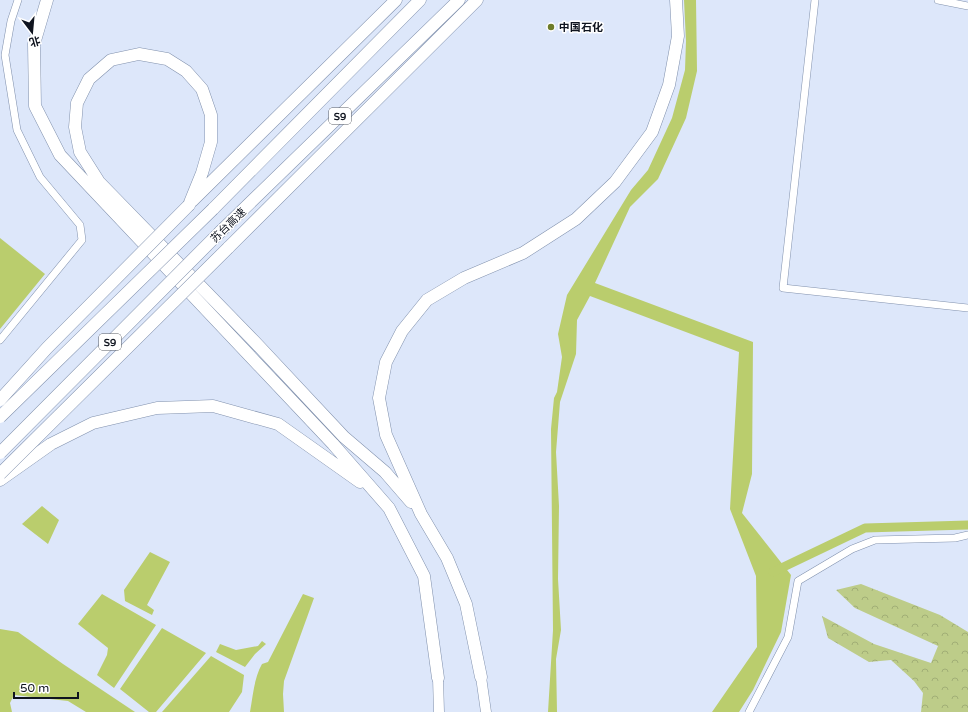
<svg xmlns="http://www.w3.org/2000/svg" width="968" height="712" font-family="'Varela Round','Noto Sans SC',sans-serif">
	<style>
		.forest { fill: url(#forest-crowns) }
		.water { fill: #bacd6d }
		.lines { fill: none; stroke-linecap: round; stroke-linejoin: round }
		.canal { stroke: #bacd6d; stroke-width: 9 }
		.street-casing { stroke: #8191ad; stroke-width: 8 }
		.primary-casing { stroke: #8191ad; stroke-width: 11 }
		.highway-casing { stroke: #8191ad; stroke-width: 13 }
		.street { stroke: #fff; stroke-width: 7 }
		.primary { stroke: #fff; stroke-width: 10 }
		.highway { stroke: #fff; stroke-width: 12 }
		.highway-bridge-casing { stroke: #8191ad; stroke-width: 13; stroke-linecap: butt }
		.highway-bridge { stroke: #fff; stroke-width: 12 }
		.poi-dot { fill: #6d7c29; stroke: #fff; stroke-width: 1.5 }
		.labels { text-anchor: middle; stroke-width: 3; stroke-linejoin: round; paint-order: stroke }
		.shield { fill: #fff; stroke: #575a62; stroke-width: 1 }
		.shield-label { font-size: 10px; font-weight: bold; fill: #0f141f }
		.poi-label { font-size: 11px; font-weight: bold; fill: #0f141f; stroke: #fff; text-anchor: start }
		.street-label { font-size: 11px; fill: #0f141f; stroke: #fff }
	</style>
	<defs>
		<pattern id="forest-crowns" width="20" height="18" patternUnits="userSpaceOnUse"><rect width="20" height="18" fill="#bdcc89"/><path d="M2 6a3 3 0 1 1 6 0M12 15a3 3 0 1 1 6 0" fill="none" stroke="#a1ae76"/></pattern>
	</defs>
	<rect width="100%" height="100%" fill="#dde7fa"/>
	<!-- forest -->
	<path class="forest" d="M 861,584 L 940,615 L 968,632 L 968,712 L 921,712 L 923,693 L 914,681 L 891,660 L 869,662 L 828,638 L 822,616 L 874,644 L 931,663 L 938,646 L 855,608 L 836,590 Z"/>
	<!-- water -->
	<path class="water" d="M 684,0 L 696,0 L 697,71 L 686,118 L 658,179 L 630,207 L 595,283 L 753,342 L 752,474 L 742,513 L 791,575 L 781,632 L 753,690 L 739,712 L 712,712 L 757,647 L 756,576 L 730,509 L 739,352 L 590,296 L 577,320 L 576,354 L 560,402 L 556,452 L 559,506 L 558,579 L 561,630 L 556,659 L 557,712 L 548,712 L 553,630 L 551,429 L 554,398 L 557,392 L 562,357 L 558,334 L 567,295 L 631,190 L 648,170 L 672,118 L 685,70 L 686,41 Z
		M 0,238 L 45,274 L 0,329 Z
		M 42,506 L 59,520 L 48,544 L 22,524 Z
		M 150,552 L 170,562 L 147,605 L 154,610 L 152,615 L 125,601 L 124,590 Z
		M 102,594 L 156,625 L 114,688 L 97,675 L 107,655 L 108,648 L 78,624 Z
		M 303,594 L 314,598 L 284,681 L 283,694 L 284,712 L 250,712 C 253,696 254,678 262,664 L 268,662 Z
		M 162,628 L 206,653 L 156,712 L 149,712 L 120,689 Z
		M 0,629 L 18,632 L 63,664 L 135,712 L 86,712 L 68,701 L 14,695 L 10,703 L 12,712 L 0,712 Z
		M 262,641 L 266,644 L 255,654 L 245,667 L 216,652 L 220,644 L 236,650 L 258,646 Z
		M 211,656 L 244,675 L 242,692 L 229,712 L 162,712 Z"/>
	<g class="lines">
		<!-- canal -->
		<path class="canal" d="M 773,572 L 865,528 L 968,525"/>
		<!-- street casing -->
		<g class="street-casing">
			<path id="street" d="M 815,0 L 783,288 L 968,308
				M 938,0 L 968,6
				M 0,340 L 82,240 L 80,225 L 40,177 L 17,130 L 5,55 L 11,21 L 18,0
				M 749,712 L 788,637 L 798,581 L 852,549 L 875,540 L 955,538 L 968,535"/>
		</g>
		<!-- primary casing -->
		<g class="primary-casing">
			<path id="primary" d="M 481,677 L 486,712
				M 438,678 L 439,712"/>
		</g>
		<!-- highway casing -->
		<g class="highway-casing">
			<path id="highway" d="M 47,0 L 34,44 L 35,106 L 60,155 L 333,444 L 389,508 L 424,576 L 438,678
				M 192,201 L 396,0
				M 189,205 L 202,173 L 211,142 L 211,115 L 202,89 L 186,71 L 167,59 L 139,54 L 111,60 L 89,79 L 77,103 L 75,127 L 80,152 L 99,182 L 254,341 L 344,437 L 385,472 L 411,502
				M 213,209 L 420,0
				M 220,232 L 459,0
				M 228,248 L 477,0
				M 0,480 L 51,444 L 93,423 L 157,408 L 213,406 L 278,424 L 360,482
				M 481,677 L 466,604 L 447,558 L 421,514 L 386,435 L 379,398 L 386,362 L 402,331 L 427,300 L 464,278 L 523,253 L 576,219 L 615,182 L 652,132 L 669,85 L 678,36 L 676,0"/>
		</g>
		<!-- street -->
		<use href="#street" class="street"/>
		<!-- primary -->
		<use href="#primary" class="primary"/>
		<!-- highway -->
		<use href="#highway" class="highway"/>
		<!-- highway-bridge casing -->
		<g class="highway-bridge-casing">
			<path id="highway-bridge" d="M 0,400 L 47,348 L 189,205
				M 0,417 L 213,209
				M 0,453 L 220,232
				M 0,474 L 228,248"/>
		</g>
		<!-- highway-bridge -->
		<use href="#highway-bridge" class="highway-bridge"/>
	</g>
	<!-- markers -->
	<circle class="poi-dot" cx="551" cy="27" r="4"/>
	<g class="labels">
		<!-- shield labels -->
		<g class="shield">
			<rect x="329" y="108" width="22" height="16" rx="3"/>
			<rect x="99" y="334" width="22" height="16" rx="3"/>
		</g>
		<g class="shield-label">
			<text x="340" y="120">S9</text>
			<text x="110" y="346">S9</text>
		</g>
		<!-- poi labels -->
		<g class="poi-label">
			<text x="559" y="31">中国石化</text>
		</g>
		<!-- street labels -->
		<g class="street-label">
			<text transform="translate(228 225) rotate(-44)" y="4">苏台高速</text>
		</g>
	</g>
	<!-- north arrow -->
	<g transform="translate(32 32) rotate(164)" stroke="#ffffff" stroke-width="3" paint-order="stroke">
	<path d="M0-3L7 15L0 10L-7 15Z" fill="#0f141f"/>
	<text y="-6" font-size="11" font-weight="bold" text-anchor="middle" fill="#0f141f">北</text>
	</g>
	<!-- scale -->
	<path d="M14 692v6h64v-6" fill="none" stroke="#0f141f" stroke-width="2"/>
	<text x="20" y="692" font-size="12" fill="#0f141f" stroke="#ffffff" stroke-width="3" paint-order="stroke">50 m</text>
</svg>
